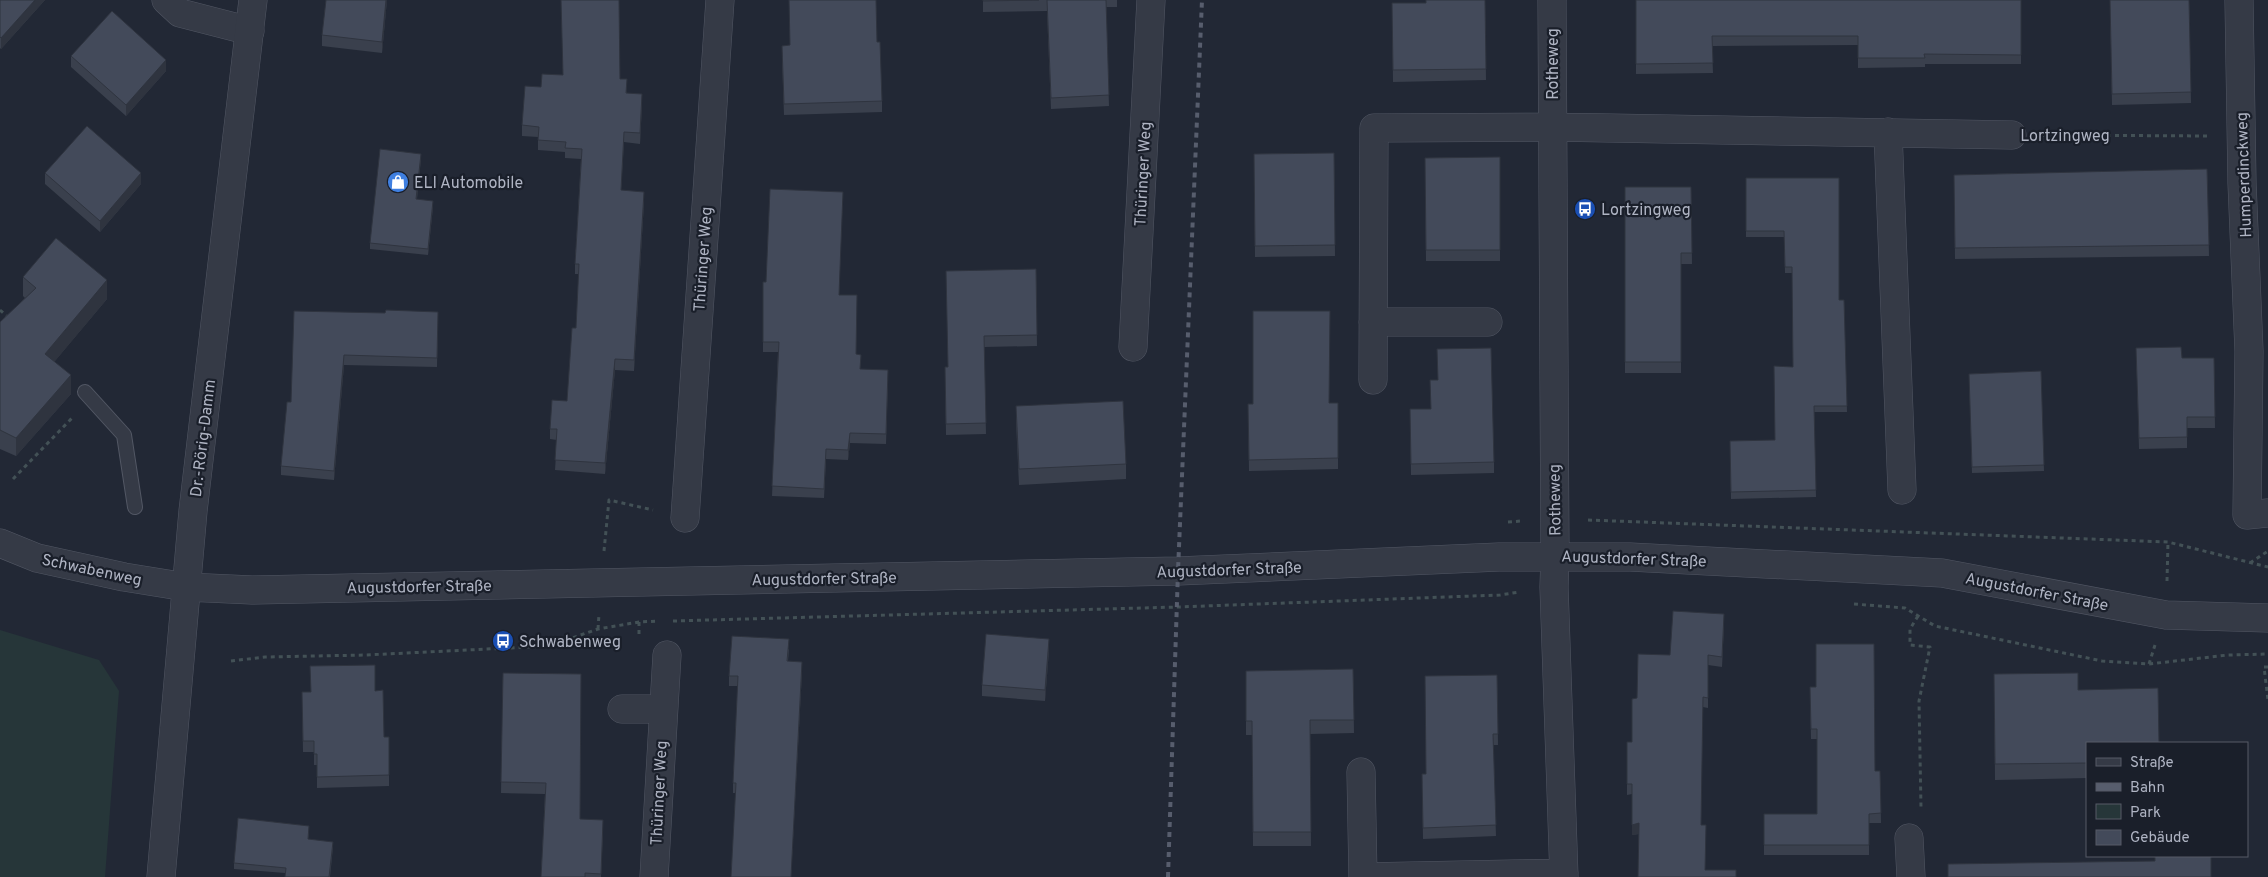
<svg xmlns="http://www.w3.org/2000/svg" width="2268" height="877" font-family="Overpass,sans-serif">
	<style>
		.green { fill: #263639 }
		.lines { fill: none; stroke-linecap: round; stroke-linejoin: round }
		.service-casing { stroke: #525764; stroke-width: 16 }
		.minor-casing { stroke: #525764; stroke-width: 29 }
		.tertiary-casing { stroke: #525764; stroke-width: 29 }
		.path { stroke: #435156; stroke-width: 3; stroke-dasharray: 4 4; stroke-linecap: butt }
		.service { stroke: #353a46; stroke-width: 14 }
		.minor { stroke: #353a46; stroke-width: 28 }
		.tertiary { stroke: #353a46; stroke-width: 28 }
		.rail { stroke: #575d6d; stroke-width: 4; stroke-dasharray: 5 5; stroke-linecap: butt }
		.wall { fill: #3a404d }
		.shaded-wall { fill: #2f343f }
		.building { fill: #434a5a; stroke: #2f343f }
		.labels { text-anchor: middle; stroke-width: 4.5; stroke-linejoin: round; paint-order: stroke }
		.street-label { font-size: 16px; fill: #afb4c3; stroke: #1a1f2a }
		.poi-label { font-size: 16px; fill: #afb4c3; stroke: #1a1f2a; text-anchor: start }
	</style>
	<rect width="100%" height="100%" fill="#222835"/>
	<!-- green -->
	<path class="green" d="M 0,630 L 99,660 L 119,691 L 105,877 L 0,877 Z"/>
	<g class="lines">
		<!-- service casing -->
		<g class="service-casing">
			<path id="service" d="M 85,392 L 124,435 L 135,507"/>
		</g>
		<!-- minor casing -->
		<g class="minor-casing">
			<path id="minor" d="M 166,0 L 180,13 L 250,31
				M 1552,0 L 1555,556 L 1554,587 L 1564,877
				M 2239,0 L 2242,183 L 2249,351 L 2247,515 L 2268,513
				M 1888,132 L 1902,490
				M 1373,322 L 1488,322
				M 1133,347 L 1151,0
				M 1373,380 L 1374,128 L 1552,127 L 2012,135
				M 685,518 L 720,0
				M 622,709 L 663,709
				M 1361,772 L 1363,877
				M 1909,838 L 1911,877
				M 654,877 L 667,655
				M 1363,877 L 1564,873"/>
		</g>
		<!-- tertiary casing -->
		<g class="tertiary-casing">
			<path id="tertiary" d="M 0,543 L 37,558 L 124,577 L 186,587 L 252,590 L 1178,571 L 1499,557 L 1630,557 L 1942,573 L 2166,615 L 2268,618
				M 161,877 L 193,511 L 253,0"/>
		</g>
		<!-- path -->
		<path class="path" d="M 2043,135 L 2209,136
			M 0,310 L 9,318
			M 13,479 L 73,417
			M 1588,520 L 2168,542 L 2268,567
			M 1508,522 L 1521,521
			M 604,551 L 609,500 L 653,510
			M 2250,563 L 2268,551
			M 2167,581 L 2168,542
			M 1854,604 L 1905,608 L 1935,626 L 2102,661 L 2149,664 L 2228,655 L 2268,654
			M 1918,616 L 1910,629 L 1910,645 L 1930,647 L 1919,701 L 1921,808
			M 673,621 L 1178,607 L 1500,595 L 1519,592
			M 639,622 L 639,637
			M 598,629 L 599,614
			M 231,661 L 265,657 L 366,655 L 549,646 L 598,629 L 639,622 L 659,621
			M 2149,664 L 2155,645
			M 2268,667 L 2264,667 L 2268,700"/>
		<!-- service -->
		<use href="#service" class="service"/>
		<!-- minor -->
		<use href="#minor" class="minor"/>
		<!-- tertiary -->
		<use href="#tertiary" class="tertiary"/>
		<!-- rail -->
		<path class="rail" d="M 1168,877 L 1178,571 L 1202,0"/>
	</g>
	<!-- wall -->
	<path class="wall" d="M 0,0 L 45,0 L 1,49 L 0,48 Z
		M 387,0 L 382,53 L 322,46 L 322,35 Z
		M 983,0 L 1117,0 L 1117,7 L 1106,7 L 1109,106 L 1051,109 L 1047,11 L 983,12 Z
		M 1485,0 L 1486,80 L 1393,82 L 1392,3 L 1426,3 Z
		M 1636,0 L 2021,0 L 2021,64 L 1925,64 L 1925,67 L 1858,68 L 1858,45 L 1712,46 L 1713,73 L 1636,74 Z
		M 2110,0 L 2189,0 L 2191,103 L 2112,105 Z
		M 877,42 L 882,101 L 882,112 L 784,115 L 782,57 Z
		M 71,56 L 166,71 L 126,116 L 71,67 Z
		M 563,75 L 620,79 L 627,93 L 642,104 L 640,144 L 624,142 L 621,190 L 644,202 L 634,371 L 615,370 L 605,474 L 555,470 L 557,440 L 550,439 L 550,429 L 567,401 L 576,328 L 579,274 L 575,274 L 575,264 L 581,159 L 565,158 L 565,152 L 538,150 L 538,137 L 522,136 L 522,125 L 541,87 Z
		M 1334,153 L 1335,256 L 1255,257 L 1254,154 Z
		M 1500,157 L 1500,261 L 1426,261 L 1425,158 Z
		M 421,159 L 417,199 L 433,207 L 428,255 L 370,249 L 370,243 Z
		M 2207,169 L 2209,256 L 1955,259 L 1954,175 Z
		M 45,173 L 141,184 L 100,232 L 45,184 Z
		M 1746,178 L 1839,300 L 1844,300 L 1847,412 L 1814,412 L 1816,497 L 1731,499 L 1730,441 L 1775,440 L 1793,367 L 1792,273 L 1785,273 L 1784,237 L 1746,237 Z
		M 1625,187 L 1691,187 L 1692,264 L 1681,264 L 1681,373 L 1625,373 Z
		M 1036,269 L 1037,346 L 984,347 L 986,434 L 946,435 L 945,367 L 948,367 Z
		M 23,277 L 107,299 L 54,362 L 71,394 L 16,456 L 0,449 L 0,322 L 25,298 L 23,296 Z
		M 763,282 L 839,295 L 860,369 L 888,380 L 886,444 L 850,443 L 848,460 L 826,459 L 824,498 L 772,496 L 778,352 L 763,352 Z
		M 438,312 L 437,367 L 344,365 L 334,480 L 281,475 L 281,466 L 291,402 L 385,313 Z
		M 2136,348 L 2182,358 L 2214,358 L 2215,428 L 2187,428 L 2187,448 L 2139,449 Z
		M 2041,371 L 2044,471 L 1972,473 L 1969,374 Z
		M 1338,403 L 1338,469 L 1249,471 L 1248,404 Z
		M 1016,406 L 1126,464 L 1126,479 L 1019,485 L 1016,422 Z
		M 1410,409 L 1494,462 L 1494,473 L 1411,475 Z
		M 1724,624 L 1722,667 L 1708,665 L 1708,708 L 1703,707 L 1638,877 L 1639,834 L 1632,835 L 1632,794 L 1627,795 L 1627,742 L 1632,742 L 1637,698 L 1670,655 Z
		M 789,649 L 788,661 L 802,672 L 791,877 L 731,877 L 736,793 L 733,793 L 733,783 L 738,686 L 729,686 L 729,676 Z
		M 1049,650 L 1045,701 L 982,696 L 982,685 Z
		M 1353,669 L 1354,733 L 1310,734 L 1311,846 L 1253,846 L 1252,735 L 1246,735 L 1246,671 Z
		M 503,673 L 580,819 L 603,831 L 601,877 L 541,877 L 545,794 L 501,793 Z
		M 1994,674 L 2078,690 L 2087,743 L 2087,778 L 1995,780 Z
		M 1497,675 L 1498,745 L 1493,745 L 1496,836 L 1423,839 L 1422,785 L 1426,774 Z
		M 1810,687 L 1875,771 L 1880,771 L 1881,823 L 1869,823 L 1869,855 L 1764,855 L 1764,814 L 1817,814 L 1817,739 L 1811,739 Z
		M 375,691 L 384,737 L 389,737 L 389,786 L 317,788 L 317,765 L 314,765 L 314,752 L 303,752 L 302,692 Z
		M 309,832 L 308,839 L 333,847 L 330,877 L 285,877 L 285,873 L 234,869 L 234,863 Z"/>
	<!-- shaded-wall -->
	<path class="shaded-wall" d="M 35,0 L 45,0 L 1,49 L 1,38 Z
		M 386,0 L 387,0 L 382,53 L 382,42 Z
		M 166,60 L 166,71 L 126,116 L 126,105 Z
		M 642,94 L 642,104 L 640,144 L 640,133 Z
		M 421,154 L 421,159 L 416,205 L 416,199 Z
		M 141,173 L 141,184 L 100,232 L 100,221 Z
		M 644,192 L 644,202 L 634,371 L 634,360 Z
		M 433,201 L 433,207 L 428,255 L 428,249 Z
		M 107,280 L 107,299 L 45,373 L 45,354 Z
		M 344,355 L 344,365 L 334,480 L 334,471 Z
		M 615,359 L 615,370 L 605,474 L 605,463 Z
		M 71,375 L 71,394 L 16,456 L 16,438 Z
		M 850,433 L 850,443 L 848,460 L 848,450 Z
		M 1724,614 L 1724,624 L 1722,667 L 1722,657 Z
		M 1049,639 L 1049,650 L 1045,701 L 1045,690 Z
		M 802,662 L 802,672 L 791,877 Z
		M 1639,823 L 1639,834 L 1632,835 L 1632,825 Z"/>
	<!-- building -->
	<path class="building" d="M 0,0 L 35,0 L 1,38 L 0,37 Z
		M 326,0 L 386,0 L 382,42 L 322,35 Z
		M 561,0 L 619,0 L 620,79 L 627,79 L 626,93 L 642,94 L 640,133 L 624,132 L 621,190 L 644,192 L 634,360 L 615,359 L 605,463 L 555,460 L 557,429 L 550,429 L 552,400 L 567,401 L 572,328 L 576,328 L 579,264 L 575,264 L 582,149 L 565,148 L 566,142 L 538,140 L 539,127 L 522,125 L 525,86 L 541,87 L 542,74 L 563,75 Z
		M 789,0 L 876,0 L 877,42 L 880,42 L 882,101 L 784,104 L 782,46 L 790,45 Z
		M 983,0 L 1039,0 L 983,1 Z
		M 1047,0 L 1106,0 L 1109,95 L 1051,98 Z
		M 1426,0 L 1485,0 L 1486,69 L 1393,70 L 1392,3 L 1426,3 Z
		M 1636,0 L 2021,0 L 2021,55 L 1924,54 L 1925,58 L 1858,58 L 1858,36 L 1712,36 L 1713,63 L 1636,64 Z
		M 2110,0 L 2189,0 L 2191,92 L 2112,94 Z
		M 112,11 L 166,60 L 126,105 L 71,56 Z
		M 87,126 L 141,173 L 100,221 L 45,173 Z
		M 380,149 L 421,154 L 416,199 L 433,201 L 428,249 L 370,243 Z
		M 1334,153 L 1335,245 L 1255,246 L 1254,154 Z
		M 1500,157 L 1500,250 L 1426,250 L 1425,158 Z
		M 2207,169 L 2209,245 L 1955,248 L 1954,175 Z
		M 1746,178 L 1839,178 L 1839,300 L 1844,300 L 1847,406 L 1814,406 L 1816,490 L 1731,492 L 1730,441 L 1775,440 L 1774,366 L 1793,367 L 1792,267 L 1785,267 L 1784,231 L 1746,231 Z
		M 1625,187 L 1691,187 L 1692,253 L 1681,253 L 1681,362 L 1625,362 Z
		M 770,189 L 843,192 L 839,295 L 857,295 L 856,354 L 861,355 L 860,369 L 888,370 L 886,434 L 850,433 L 848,450 L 826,449 L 824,489 L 772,486 L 779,342 L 763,342 L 763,282 L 766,282 Z
		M 56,238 L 107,280 L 45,354 L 71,375 L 16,438 L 0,430 L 0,322 L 36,288 L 23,277 Z
		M 1036,269 L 1037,335 L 984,336 L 986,423 L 946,424 L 945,367 L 948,367 L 946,271 Z
		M 386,310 L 438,312 L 437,358 L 344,355 L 334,471 L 281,466 L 287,402 L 291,402 L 294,311 L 385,313 Z
		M 1253,311 L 1330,311 L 1329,403 L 1338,403 L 1338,458 L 1249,460 L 1248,404 L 1253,404 Z
		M 2181,347 L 2182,358 L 2214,358 L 2215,417 L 2187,417 L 2187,437 L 2139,438 L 2136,348 Z
		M 1491,348 L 1494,462 L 1411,464 L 1410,409 L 1431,409 L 1430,380 L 1438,380 L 1437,349 Z
		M 2041,371 L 2044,465 L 1972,467 L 1969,374 Z
		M 1123,401 L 1126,464 L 1019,469 L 1016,406 Z
		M 1673,611 L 1724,614 L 1722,657 L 1708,655 L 1708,698 L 1703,697 L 1701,825 L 1706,825 L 1705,870 L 1736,870 L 1736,877 L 1638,877 L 1639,823 L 1632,825 L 1632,784 L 1627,784 L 1627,742 L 1632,742 L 1632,699 L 1637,698 L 1638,654 L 1670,655 Z
		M 986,634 L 1049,639 L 1045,690 L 982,685 Z
		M 732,636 L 789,639 L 787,661 L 802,662 L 791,877 L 731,877 L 736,783 L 733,783 L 738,676 L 729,676 Z
		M 1816,644 L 1874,644 L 1875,771 L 1880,771 L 1881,813 L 1869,814 L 1869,845 L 1764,845 L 1764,814 L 1817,814 L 1817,729 L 1811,729 L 1810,687 L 1816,687 Z
		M 375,665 L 375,691 L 383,690 L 384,737 L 389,737 L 389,775 L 317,777 L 317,754 L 314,754 L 314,741 L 303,741 L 302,692 L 311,692 L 310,666 Z
		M 1353,669 L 1354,720 L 1310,720 L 1311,832 L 1253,832 L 1252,721 L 1246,721 L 1246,671 Z
		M 503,673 L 581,674 L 580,819 L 603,820 L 601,874 L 585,873 L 585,877 L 541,877 L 546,783 L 501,782 Z
		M 2078,673 L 2078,690 L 2158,688 L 2159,743 L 2087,743 L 2087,763 L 1995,764 L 1994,674 Z
		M 1497,675 L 1498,734 L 1493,734 L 1496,825 L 1423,828 L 1422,774 L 1426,774 L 1425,676 Z
		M 238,818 L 309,826 L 308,839 L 333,842 L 329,877 L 285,877 L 286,868 L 234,863 Z
		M 2155,856 L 2211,856 L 2211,877 L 1948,877 L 1948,864 L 2155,861 Z"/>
	<!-- icons -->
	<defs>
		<g id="shop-disc" transform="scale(1.125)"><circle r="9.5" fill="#3f7fe0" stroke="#1a1f2a"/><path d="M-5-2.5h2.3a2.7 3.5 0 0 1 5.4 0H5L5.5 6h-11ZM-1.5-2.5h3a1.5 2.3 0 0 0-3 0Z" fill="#fff"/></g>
		<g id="bus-disc" transform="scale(1.125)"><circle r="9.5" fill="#1a4fb4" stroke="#1a1f2a"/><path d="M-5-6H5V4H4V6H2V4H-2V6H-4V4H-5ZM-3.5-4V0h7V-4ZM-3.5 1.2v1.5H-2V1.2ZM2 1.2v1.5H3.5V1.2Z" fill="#fff"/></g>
	</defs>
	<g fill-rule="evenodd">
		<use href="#shop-disc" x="398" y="182"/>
		<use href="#bus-disc" x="1585" y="209"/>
		<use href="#bus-disc" x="503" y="641"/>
	</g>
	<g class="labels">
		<!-- street labels -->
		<g class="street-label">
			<text transform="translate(1552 64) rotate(-90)" y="6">Rotheweg</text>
			<text x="2065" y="141">Lortzingweg</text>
			<text transform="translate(1142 174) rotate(-87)" y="6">Thüringer Weg</text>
			<text transform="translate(2243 175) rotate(-92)" y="6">Humperdinckweg</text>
			<text transform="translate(702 259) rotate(-86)" y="6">Thüringer Weg</text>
			<text transform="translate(202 438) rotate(-83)" y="6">Dr.-Rörig-Damm</text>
			<text transform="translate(1554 500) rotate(-91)" y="6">Rotheweg</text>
			<text transform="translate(1634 558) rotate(2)" y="6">Augustdorfer Straße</text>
			<text transform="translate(92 569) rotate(12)" y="6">Schwabenweg</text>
			<text transform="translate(1229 569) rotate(-2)" y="6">Augustdorfer Straße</text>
			<text transform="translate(824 578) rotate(-1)" y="6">Augustdorfer Straße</text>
			<text transform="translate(419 586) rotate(-1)" y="6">Augustdorfer Straße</text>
			<text transform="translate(2037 591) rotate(11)" y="6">Augustdorfer Straße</text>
			<text transform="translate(658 793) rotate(-87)" y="6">Thüringer Weg</text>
		</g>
		<!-- poi labels -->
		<g class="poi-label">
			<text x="414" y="188">ELI Automobile</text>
			<text x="1601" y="215">Lortzingweg</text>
			<text x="519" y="647">Schwabenweg</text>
		</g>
	</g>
	<!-- legend -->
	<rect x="2086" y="742" width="162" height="115" fill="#1a1f2a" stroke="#565b67"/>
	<rect x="2096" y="758" width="25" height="8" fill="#353a46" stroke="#565b67"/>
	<text x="2130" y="767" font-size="15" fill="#afb4c3">Straße</text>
	<rect x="2096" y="783" width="25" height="8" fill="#575d6d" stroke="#565b67"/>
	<text x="2130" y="792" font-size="15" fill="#afb4c3">Bahn</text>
	<rect x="2096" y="804" width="25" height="15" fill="#263639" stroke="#565b67"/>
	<text x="2130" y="817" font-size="15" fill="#afb4c3">Park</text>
	<rect x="2096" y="830" width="25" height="15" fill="#434a5a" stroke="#565b67"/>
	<text x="2130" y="842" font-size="15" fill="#afb4c3">Gebäude</text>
</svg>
